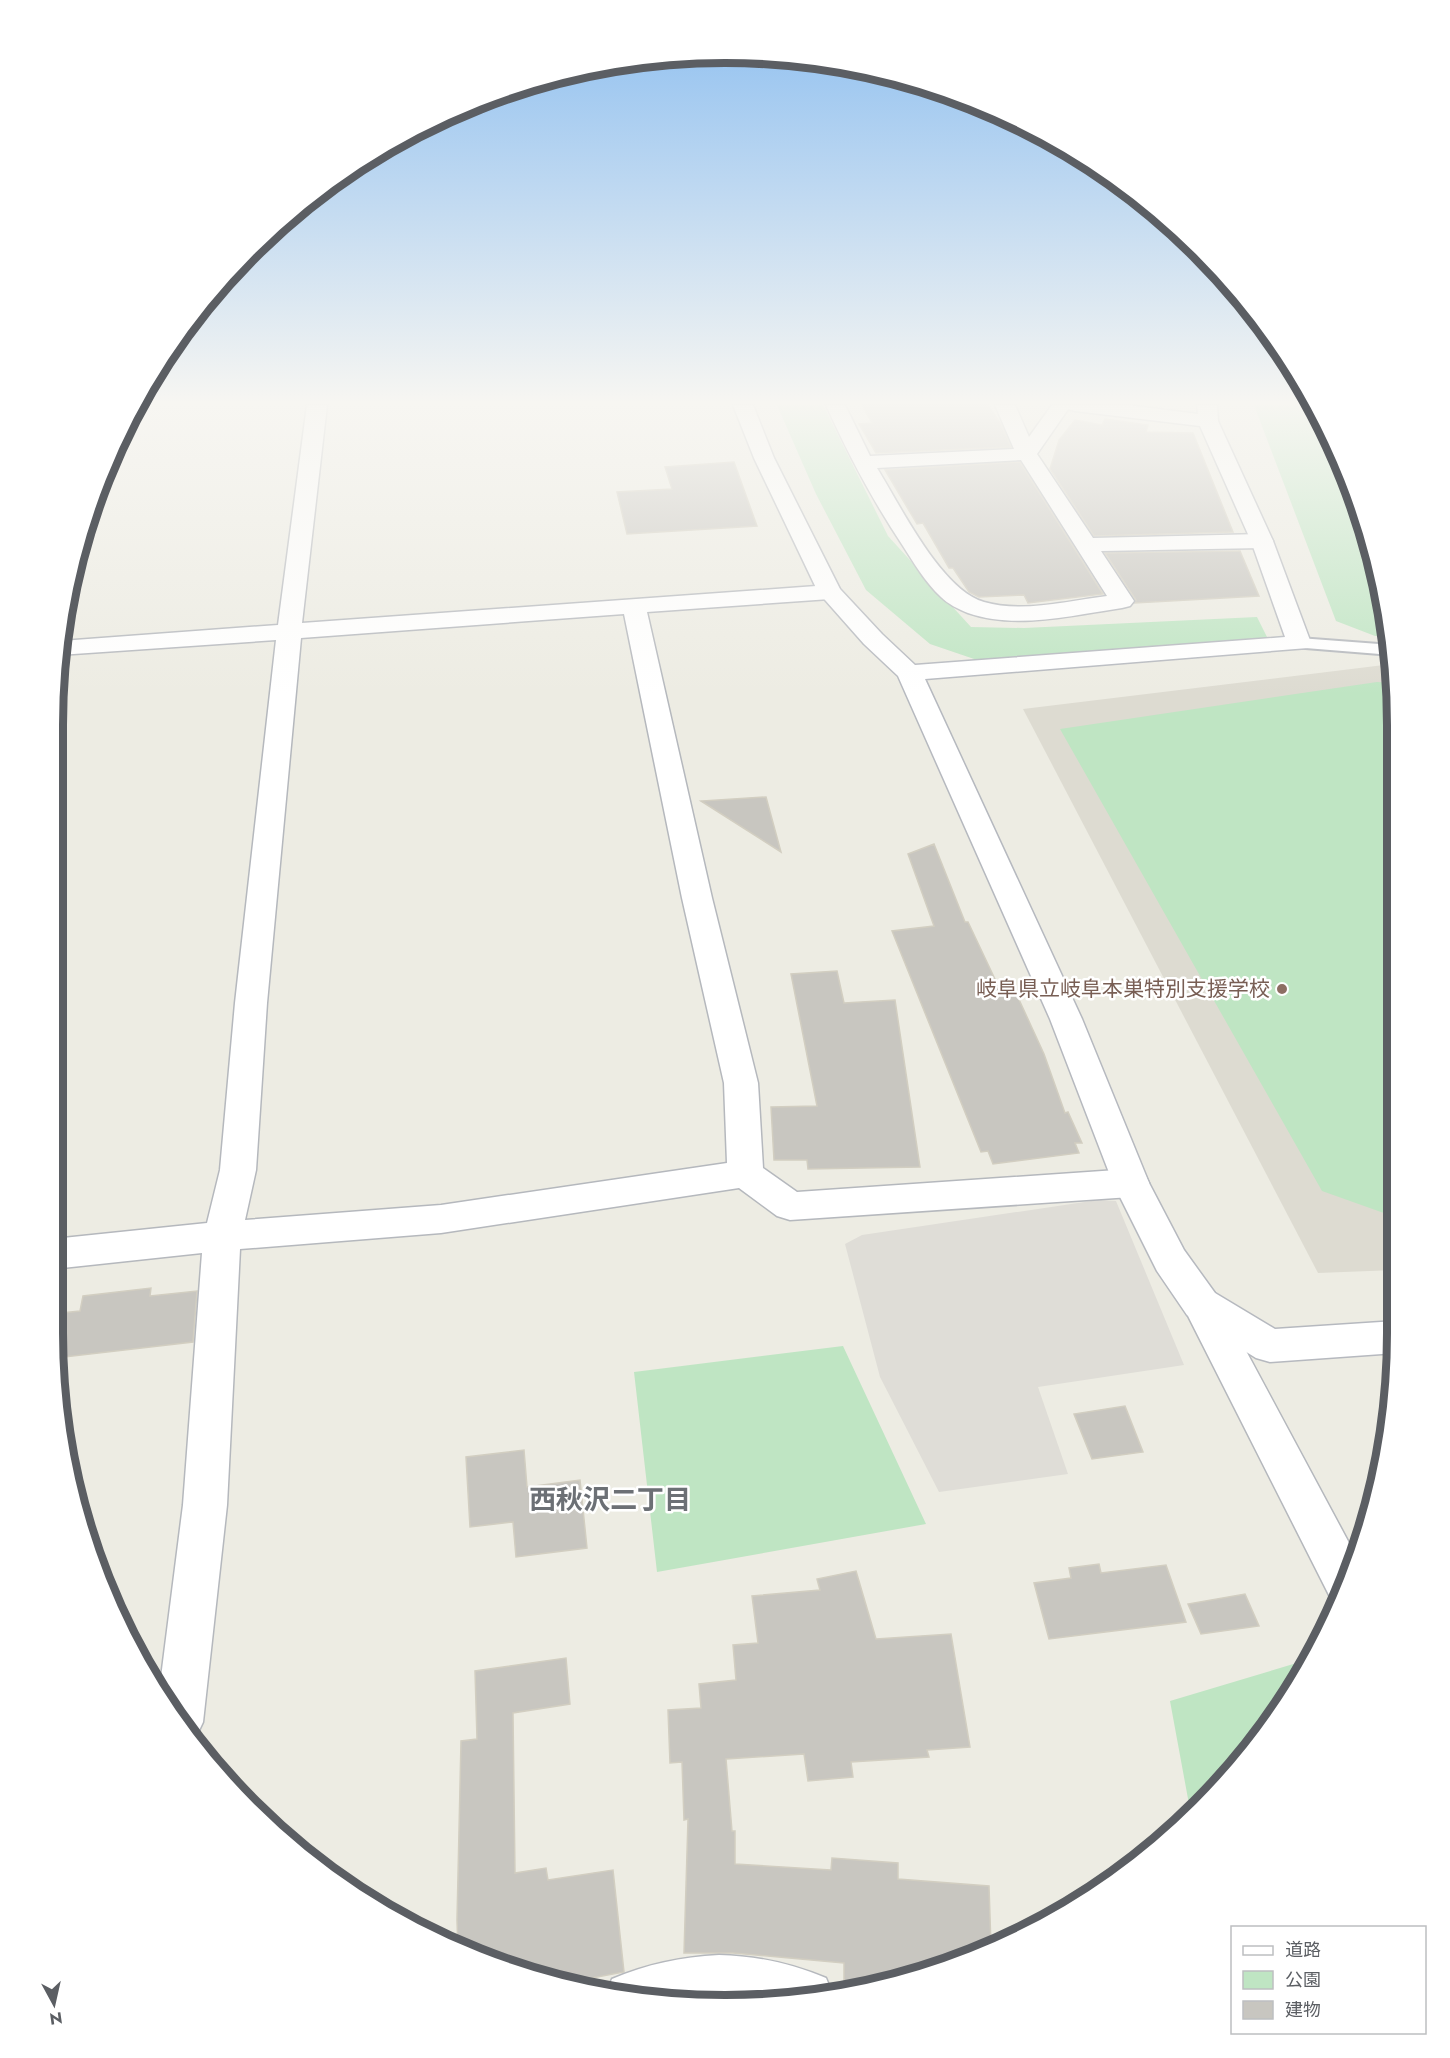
<svg xmlns="http://www.w3.org/2000/svg" width="1450" height="2058" font-family="Jost,'Noto Sans JP',sans-serif">
	<style>
		.industrial { fill: #dfddd7 }
		.education { fill: #dddbd1 }
		.green { fill: #bfe5c3 }
		.building { fill: #c8c6c0; stroke: #d2cec1; stroke-width: 1.5 }
		.lines { fill: none; stroke-linecap: round; stroke-linejoin: round }
		.lane-casing { stroke: #b5b8bd; stroke-width: 4 }
		.street-casing { stroke: #b5b8bd; stroke-width: 3 }
		.secondary-casing { stroke: #b6b9bf; stroke-width: 3 }
		.lane { fill: #fff; fill-rule: evenodd }
		.street { fill: #fff; fill-rule: evenodd }
		.secondary { fill: #fff; fill-rule: evenodd }
		.education-dot { fill: #8d6e63; stroke: #fff; stroke-width: 2 }
		.labels { text-anchor: middle; stroke-width: 5; stroke-linejoin: round; paint-order: stroke }
		.education-label { font-size: 21px; fill: #785e54; stroke: #fff; text-anchor: end }
		.near-neighbourhood-label { font-size: 27px; font-weight: bold; fill: #6c7075; stroke: #fff }
		.rim { fill: none; stroke: #5b5e63; stroke-width: 8 }
	</style>
	<rect width="100%" height="100%" fill="#edece3"/>
	<!-- industrial -->
	<path class="industrial" d="M 1098,1200 L 1116,1201 L 1184,1365 L 1038,1387 L 1068,1474 L 939,1492 L 880,1377 L 845,1244 L 862,1235 Z"/>
	<!-- education -->
	<path class="education" d="M 1392,664 L 1395,1270 L 1318,1273 L 1023,709 Z"/>
	<!-- green -->
	<path class="green" d="M 777,405 L 823,405 L 888,536 L 971,627 L 1024,628 L 1257,617 L 1268,639 L 980,661 L 930,644 L 866,590 L 816,494 Z
		M 1254,405 L 1313,405 L 1328,428 L 1374,551 L 1392,637 L 1375,636 L 1336,621 Z
		M 1377,682 L 1392,683 L 1395,1217 L 1322,1191 L 1060,729 Z
		M 843,1346 L 926,1524 L 657,1572 L 634,1372 Z
		M 1310,1659 L 1259,1742 L 1191,1815 L 1170,1701 Z"/>
	<!-- building -->
	<path class="building" d="M 862,405 L 988,405 L 1001,424 L 1011,447 L 876,453 L 859,424 L 872,423 Z
		M 1105,419 L 1148,425 L 1146,432 L 1193,433 L 1233,532 L 1094,536 L 1050,469 L 1059,440 L 1075,420 L 1102,425 Z
		M 734,462 L 757,526 L 627,534 L 617,492 L 672,489 L 665,467 Z
		M 1020,462 L 1103,594 L 1028,603 L 1024,595 L 979,597 L 969,592 L 953,568 L 949,568 L 923,523 L 917,524 L 885,470 Z
		M 1240,551 L 1259,596 L 1135,603 L 1136,600 L 1105,553 Z
		M 766,797 L 781,852 L 701,801 Z
		M 934,844 L 965,922 L 968,922 L 1002,994 L 1016,993 L 1044,1054 L 1065,1113 L 1068,1112 L 1082,1143 L 1075,1143 L 1079,1153 L 993,1164 L 988,1151 L 981,1152 L 892,931 L 934,926 L 908,854 Z
		M 837,971 L 844,1003 L 895,1000 L 920,1167 L 808,1169 L 807,1160 L 774,1160 L 771,1107 L 817,1106 L 791,974 Z
		M 151,1288 L 150,1296 L 197,1291 L 193,1342 L 56,1358 L 52,1314 L 80,1311 L 83,1296 Z
		M 1125,1406 L 1143,1452 L 1092,1459 L 1074,1414 Z
		M 524,1450 L 527,1487 L 580,1480 L 587,1548 L 516,1557 L 513,1522 L 470,1527 L 466,1457 Z
		M 1099,1564 L 1101,1573 L 1166,1565 L 1186,1622 L 1049,1639 L 1034,1583 L 1071,1578 L 1069,1568 Z
		M 856,1571 L 876,1639 L 951,1634 L 970,1747 L 927,1750 L 929,1757 L 851,1762 L 853,1777 L 808,1781 L 804,1754 L 726,1759 L 732,1831 L 735,1831 L 735,1864 L 831,1870 L 832,1858 L 898,1863 L 898,1879 L 989,1886 L 991,1947 L 856,1993 L 844,1994 L 844,1963 L 733,1953 L 684,1953 L 688,1819 L 684,1820 L 682,1762 L 670,1763 L 668,1710 L 701,1708 L 699,1684 L 736,1680 L 733,1645 L 758,1643 L 752,1596 L 820,1590 L 817,1579 Z
		M 1245,1594 L 1259,1626 L 1201,1634 L 1188,1604 Z
		M 566,1658 L 570,1704 L 513,1713 L 515,1873 L 546,1868 L 548,1880 L 613,1870 L 624,1972 L 571,1982 L 458,1950 L 457,1920 L 461,1741 L 477,1739 L 475,1671 Z"/>
	<g class="lines">
		<!-- lane casing -->
		<g class="lane-casing">
			<path id="lane" d="M 1299,638 L 1392,645 L 1392,655 L 1293,647 L 1291,643 Z"/>
		</g>
		<!-- street casing -->
		<g class="street-casing">
			<path id="street" d="M 307,405 L 327,405 L 302,623 L 830,585 L 838,587 L 842,592 L 838,597 L 830,599 L 647,612 L 712,898 L 758,1083 L 763,1168 L 797,1192 L 1131,1169 L 1144,1173 L 1149,1183 L 1144,1193 L 1131,1197 L 790,1220 L 777,1216 L 739,1188 L 441,1233 L 240,1249 L 227,1505 L 203,1722 L 195,1739 L 166,1706 L 159,1693 L 183,1505 L 202,1253 L 53,1269 L 53,1239 L 207,1223 L 220,1170 L 235,1003 L 276,640 L 59,655 L 61,641 L 278,625 ZM 624,614 L 682,898 L 724,1083 L 727,1163 L 441,1205 L 245,1220 L 256,1170 L 267,1003 L 301,638 Z
				M 826,405 L 845,405 L 870,456 L 1014,449 L 995,405 L 1015,405 L 1029,437 L 1052,405 L 1071,405 L 1037,454 L 1093,538 L 1262,534 L 1270,536 L 1273,541 L 1270,546 L 1262,548 L 1101,551 L 1134,601 L 1130,606 L 1122,608 C 1073,615 1017,630 968,613 C 958,609 948,604 941,597 C 925,582 914,563 903,546 C 873,501 848,454 826,405 ZM 1021,460 L 1107,596 C 1068,601 1022,613 984,602 C 941,590 900,505 877,468 Z
				M 1201,1288 L 1215,1293 L 1356,1556 L 1339,1600 L 1330,1597 L 1182,1304 L 1187,1293 Z
				M 719,1955 C 757,1956 791,1963 826,1978 L 833,1995 C 755,2003 684,2012 607,1991 L 612,1979 C 647,1964 681,1957 719,1955 Z"/>
		</g>
		<!-- secondary casing -->
		<g class="secondary-casing">
			<path id="secondary" d="M 733,405 L 753,405 L 774,458 L 840,589 L 882,634 L 915,665 L 1285,637 L 1251,541 L 1200,426 L 1075,411 L 1068,409 L 1066,405 L 1127,405 L 1198,414 L 1197,405 L 1217,405 L 1218,421 L 1273,541 L 1311,643 L 1308,648 L 925,679 L 1082,1019 L 1149,1183 L 1184,1250 L 1215,1293 L 1275,1329 L 1396,1321 L 1396,1353 L 1270,1362 L 1256,1358 L 1187,1315 L 1157,1271 L 1113,1183 L 1050,1019 L 898,676 L 864,644 L 818,592 L 754,458 Z"/>
		</g>
		<!-- lane -->
		<use href="#lane" class="lane"/>
		<!-- street -->
		<use href="#street" class="street"/>
		<!-- secondary -->
		<use href="#secondary" class="secondary"/>
	</g>
	<!-- sky -->
	<linearGradient id="sky" x2="0" y2="1"><stop stop-color="#8cbef0"/><stop offset="0.58" stop-color="#f7f6f2"/><stop offset="1" stop-color="#f7f6f2" stop-opacity="0"/></linearGradient>
	<rect width="1450" height="694" fill="url(#sky)"/>
	<!-- markers -->
	<circle class="education-dot" cx="1282" cy="989" r="6"/>
	<g class="labels">
		<!-- education labels -->
		<g class="education-label">
			<text x="1270" y="996">岐阜県立岐阜本巣特別支援学校</text>
		</g>
		<!-- near-neighbourhood labels -->
		<g class="near-neighbourhood-label">
			<text x="610" y="1509">西秋沢二丁目</text>
		</g>
	</g>
	<!-- crop -->
	<path d="M0 0H1450V2058H0ZM725 63H725A662 662 0 0 1 1387 725V1333A662 662 0 0 1 725 1995H725A662 662 0 0 1 63 1333V725A662 662 0 0 1 725 63Z" fill="#fff" fill-rule="evenodd"/>
	<path class="rim" d="M725 63H725A662 662 0 0 1 1387 725V1333A662 662 0 0 1 725 1995H725A662 662 0 0 1 63 1333V725A662 662 0 0 1 725 63Z"/>
	<!-- legend -->
	<rect x="1231" y="1926" width="195" height="108" fill="#ffffff" stroke="#bdbfc1" stroke-width="1.5"/>
	<rect x="1243" y="1946" width="30" height="9" fill="#ffffff" stroke="#bdbfc1" stroke-width="1.5"/>
	<text x="1285" y="1956" font-size="18" fill="#5b5e63">道路</text>
	<rect x="1243" y="1971" width="30" height="18" fill="#bfe5c3" stroke="#bdbfc1" stroke-width="1.5"/>
	<text x="1285" y="1986" font-size="18" fill="#5b5e63">公園</text>
	<rect x="1243" y="2001" width="30" height="18" fill="#c8c6c0" stroke="#bdbfc1" stroke-width="1.5"/>
	<text x="1285" y="2016" font-size="18" fill="#5b5e63">建物</text>
	<!-- north arrow -->
	<g transform="translate(54 2004) rotate(172)" stroke="#ffffff" stroke-width="4.5" paint-order="stroke">
	<path d="M0-4.5L10 22L0 15L-10 22Z" fill="#5b5e63"/>
	<text y="-9" font-size="16" font-weight="bold" text-anchor="middle" fill="#5b5e63">N</text>
	</g>
</svg>
